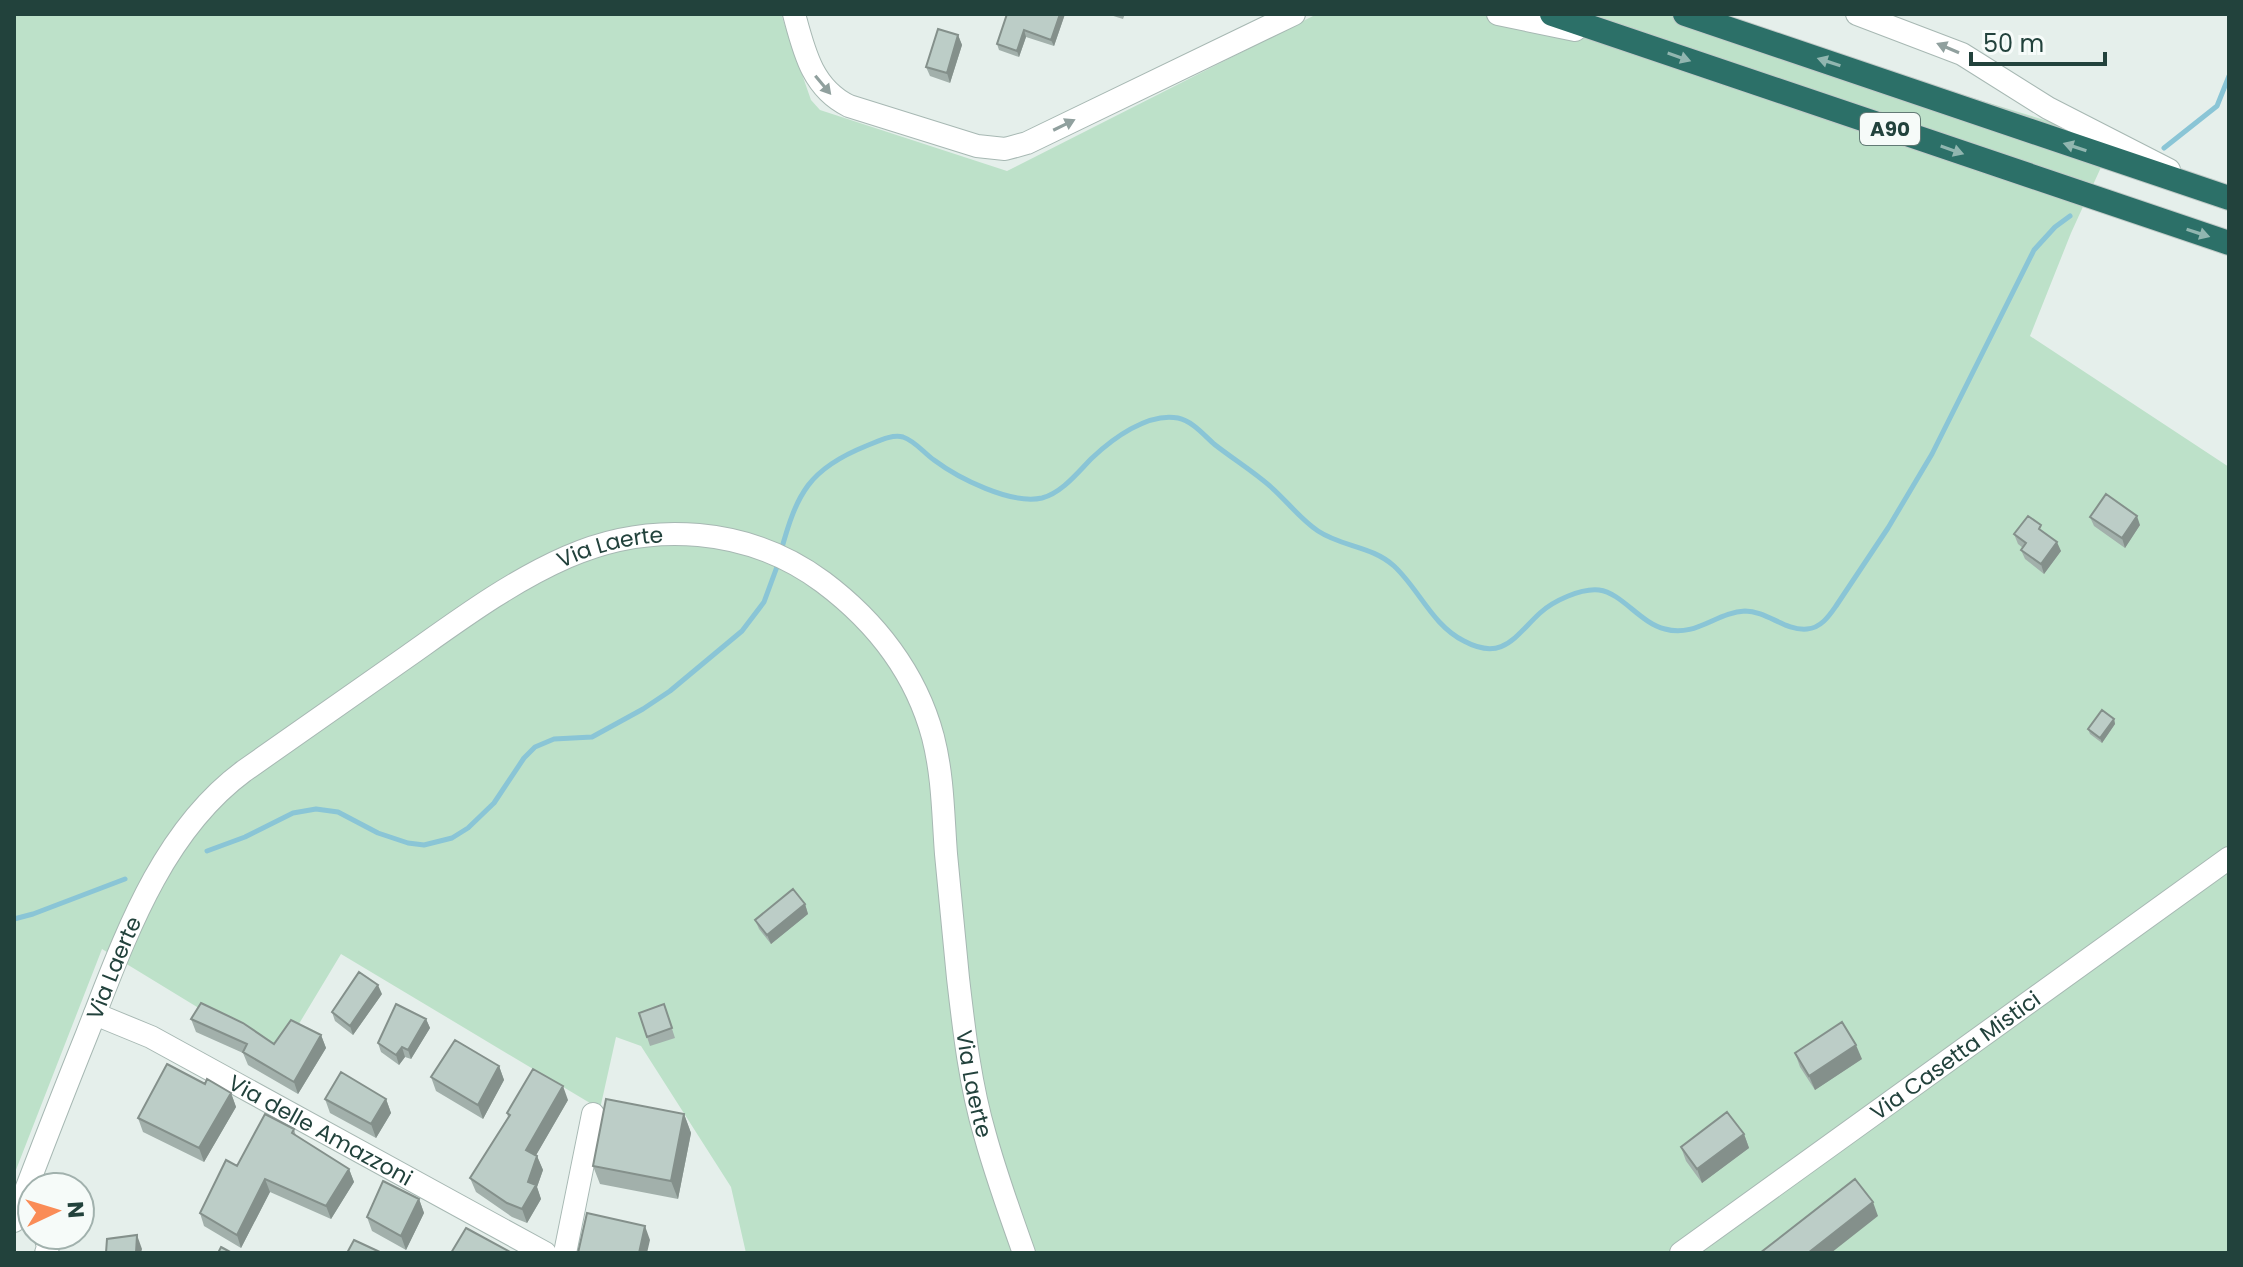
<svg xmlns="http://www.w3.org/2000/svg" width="2243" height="1267" font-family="Poppins,sans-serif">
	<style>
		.grass { fill: #bde1c9 }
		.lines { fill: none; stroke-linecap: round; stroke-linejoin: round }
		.stream { stroke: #8ac5d6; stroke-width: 5 }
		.minor-casing { stroke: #a7b8b3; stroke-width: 24 }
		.highway-casing { stroke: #c1cac8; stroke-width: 26 }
		.minor { stroke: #fff; stroke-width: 22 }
		.highway { stroke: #2c7068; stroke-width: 24 }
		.wall { fill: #a2b0ab }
		.shaded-wall { fill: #84908b }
		.building { fill: #bccdc7; stroke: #84908b; stroke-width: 2 }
		.oneway { fill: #90a09e }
		.oneway2 { fill: #91b6b0 }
		.labels { text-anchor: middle; stroke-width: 7; stroke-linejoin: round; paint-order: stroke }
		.shield { fill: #f6fbf9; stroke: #627a75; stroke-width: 2 }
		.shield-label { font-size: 20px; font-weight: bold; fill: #22423c }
		.street-label { font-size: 22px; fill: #22423c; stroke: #f6fbf9 }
	</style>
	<rect width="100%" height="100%" fill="#e5efeb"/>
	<!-- grass -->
	<path class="grass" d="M 14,14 L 781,14 L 811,100 L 820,110 L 1007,171 L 1317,14 L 1699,14 L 2113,141 L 2071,233 L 2030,336 L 2229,467 L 2229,1253 L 746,1253 L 731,1187 L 641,1046 L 616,1037 L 600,1109 L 341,954 L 279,1057 L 102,949 L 14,1175 Z"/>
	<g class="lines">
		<!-- stream -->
		<path class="stream" d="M 2164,148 L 2217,106 L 2229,76
			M 781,551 C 797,493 809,469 866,446 C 877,442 891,434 903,437 C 915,441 924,453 934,460 C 958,478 1011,505 1042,498 C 1062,493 1078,472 1092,458 C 1112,439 1148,412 1178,418 C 1192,421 1203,434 1214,444 C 1233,459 1253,471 1271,487 C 1287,501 1300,519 1318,531 C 1342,547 1372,546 1394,566 C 1419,589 1432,625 1464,641 C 1503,662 1515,636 1540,613 C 1553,601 1581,588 1599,590 C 1622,593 1640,623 1665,629 C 1695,638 1717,612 1745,611 C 1767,611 1785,631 1807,629 C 1821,628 1829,616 1836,606 L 1888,528 L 1932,454 L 2034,250 L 2055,227 L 2070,216
			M 207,851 L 245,837 L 293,813 L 316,809 L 338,812 L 378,833 L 408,843 L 424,845 L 452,838 L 468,828 L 494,803 L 524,758 L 535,747 L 554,739 L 592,737 L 643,709 L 670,691 L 742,631 L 764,602 L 778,564
			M 14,919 L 33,914 L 125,879"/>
		<!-- minor casing -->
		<g class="minor-casing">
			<g id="minor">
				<path d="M 794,14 C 804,51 812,88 849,106 L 977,146 L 1005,149 L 1027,143 L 1294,14"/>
				<path d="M 1498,14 L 1575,30"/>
				<path d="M 1857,14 L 1962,54 L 2048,108 L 2169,170"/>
				<path id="s1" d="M 95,1014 L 151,1037 L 545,1253"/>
				<path id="s2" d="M 14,1221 C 38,1158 62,1096 87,1034 C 124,940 160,833 244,771 C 299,732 354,694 408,656 C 459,620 510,582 567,557 C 651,520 749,527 823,582 C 875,621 916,673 933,737 C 943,776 943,814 946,854 C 950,895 954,937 958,978 C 964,1030 970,1084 985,1135 C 996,1175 1010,1214 1024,1253"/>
				<path d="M 45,1235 L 48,1247 L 46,1253"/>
				<path d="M 565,1253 L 593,1114"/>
				<path id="s3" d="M 1681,1253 L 2229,858"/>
			</g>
		</g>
		<!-- highway casing -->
		<g class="highway-casing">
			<path id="highway" d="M 1552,14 L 2229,243
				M 1685,14 L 2229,198"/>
		</g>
		<!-- minor -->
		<use href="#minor" class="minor"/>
		<!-- highway -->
		<use href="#highway" class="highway"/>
	</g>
	<!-- wall -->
	<path class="wall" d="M 1007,14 L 1065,14 L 1054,46 L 1026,37 L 1019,57 L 999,50 L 997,44 Z
		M 1107,14 L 1125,14 L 1123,19 Z
		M 958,35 L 962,45 L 950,83 L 930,76 L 926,67 Z
		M 2090,517 L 2140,525 L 2125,548 L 2094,526 Z
		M 2044,532 L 2061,551 L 2044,574 L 2025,559 L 2021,550 L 2023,548 L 2018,544 L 2014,534 Z
		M 2114,719 L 2115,724 L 2102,743 L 2090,734 L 2088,729 Z
		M 805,904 L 808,914 L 771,944 L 759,929 L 755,920 Z
		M 382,994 L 353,1035 L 335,1021 L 332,1012 Z
		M 664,1004 L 675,1038 L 650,1046 L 639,1013 Z
		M 191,1019 L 274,1044 L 321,1035 L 326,1048 L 298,1094 L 248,1065 L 243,1053 L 196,1032 Z
		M 426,1019 L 430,1028 L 411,1059 L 405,1057 L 399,1065 L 381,1052 L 378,1043 Z
		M 1795,1053 L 1862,1059 L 1815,1090 L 1800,1067 Z
		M 499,1066 L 504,1080 L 483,1119 L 436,1091 L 431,1077 Z
		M 205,1084 L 231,1093 L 236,1107 L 204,1162 L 143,1132 L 138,1118 Z
		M 325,1099 L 386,1099 L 391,1113 L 376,1138 L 330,1113 Z
		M 568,1100 L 536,1155 L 537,1156 L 543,1170 L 537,1187 L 541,1199 L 527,1223 L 512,1217 L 476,1192 L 470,1178 L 508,1117 L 507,1113 Z
		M 684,1114 L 691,1133 L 678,1199 L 600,1184 L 593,1166 Z
		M 294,1129 L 296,1136 L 349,1169 L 354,1182 L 331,1219 L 270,1192 L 241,1248 L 204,1226 L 200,1213 L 237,1166 Z
		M 1744,1134 L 1749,1148 L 1702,1183 L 1686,1161 L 1681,1147 Z
		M 419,1199 L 424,1213 L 406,1250 L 372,1231 L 367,1217 Z"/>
	<!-- shaded-wall -->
	<path class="shaded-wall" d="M 1060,14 L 1065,14 L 1054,46 L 1051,40 Z
		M 1024,30 L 1026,37 L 1019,57 L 1017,51 Z
		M 958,35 L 962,45 L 950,83 L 947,73 Z
		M 2137,516 L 2140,525 L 2125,548 L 2122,538 Z
		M 2057,542 L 2061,551 L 2044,574 L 2041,564 Z
		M 2114,719 L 2115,724 L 2102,743 L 2100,738 Z
		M 805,904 L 808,914 L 771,944 L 767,935 Z
		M 378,985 L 382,994 L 353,1035 L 350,1026 Z
		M 426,1019 L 430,1028 L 411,1059 L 408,1050 Z
		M 321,1035 L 326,1048 L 298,1094 L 294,1082 Z
		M 1856,1045 L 1862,1059 L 1815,1090 L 1809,1076 Z
		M 402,1047 L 405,1057 L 399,1065 L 396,1055 Z
		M 499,1066 L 504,1080 L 483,1119 L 478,1105 Z
		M 563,1086 L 568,1100 L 531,1164 L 526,1150 Z
		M 231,1093 L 236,1107 L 204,1162 L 199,1148 Z
		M 386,1099 L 391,1113 L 376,1138 L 371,1124 Z
		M 684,1114 L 691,1133 L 678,1199 L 671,1181 Z
		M 1744,1134 L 1749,1148 L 1702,1183 L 1697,1169 Z
		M 537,1156 L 543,1170 L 537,1187 L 541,1199 L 527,1223 L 522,1209 L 528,1182 Z
		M 349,1169 L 354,1182 L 331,1219 L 326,1206 Z
		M 265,1179 L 270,1192 L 241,1248 L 237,1235 Z
		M 419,1199 L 424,1213 L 406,1250 L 401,1236 Z
		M 1873,1202 L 1878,1216 L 1831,1253 L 1808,1253 Z
		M 645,1226 L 650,1240 L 647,1253 L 639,1253 Z
		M 137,1235 L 142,1249 L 141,1253 L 136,1253 Z"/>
	<!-- building -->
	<path class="building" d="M 1007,14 L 1060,14 L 1051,40 L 1024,30 L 1017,51 L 997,44 Z
		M 938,29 L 958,35 L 947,73 L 926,67 Z
		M 2106,494 L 2137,516 L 2122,538 L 2090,517 Z
		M 2028,516 L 2041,525 L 2039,529 L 2057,542 L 2041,564 L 2021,550 L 2026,543 L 2014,534 Z
		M 2102,710 L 2114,719 L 2100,738 L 2088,729 Z
		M 793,889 L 805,904 L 767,935 L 755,920 Z
		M 359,972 L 378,985 L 350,1026 L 332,1012 Z
		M 201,1003 L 243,1023 L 274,1044 L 291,1020 L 321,1035 L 294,1082 L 243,1052 L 247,1044 L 191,1019 Z
		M 396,1004 L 426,1019 L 408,1050 L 402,1047 L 396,1055 L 378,1043 Z
		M 664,1004 L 672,1028 L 647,1037 L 639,1013 Z
		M 1842,1022 L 1856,1045 L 1809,1076 L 1795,1053 Z
		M 455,1040 L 499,1066 L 478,1105 L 431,1077 Z
		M 167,1064 L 205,1084 L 207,1079 L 231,1093 L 199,1148 L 138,1118 Z
		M 533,1069 L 563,1086 L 526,1150 L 537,1156 L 528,1182 L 536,1185 L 522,1209 L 507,1203 L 470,1178 L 510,1115 L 507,1113 Z
		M 341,1072 L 386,1099 L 371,1124 L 325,1099 Z
		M 606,1099 L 684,1114 L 671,1181 L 593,1166 Z
		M 1727,1112 L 1744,1134 L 1697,1169 L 1681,1147 Z
		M 265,1114 L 294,1129 L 292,1133 L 349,1169 L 326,1206 L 265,1179 L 237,1235 L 200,1213 L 226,1160 L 237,1166 Z
		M 1855,1179 L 1873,1202 L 1808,1253 L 1760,1253 Z
		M 383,1181 L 419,1199 L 401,1236 L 367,1217 Z
		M 587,1213 L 645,1226 L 639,1253 L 578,1253 Z
		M 466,1228 L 512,1253 L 451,1253 Z
		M 137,1235 L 136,1253 L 106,1253 L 107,1239 Z
		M 354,1240 L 382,1253 L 347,1253 Z
		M 221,1247 L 232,1253 L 218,1253 Z"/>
	<!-- one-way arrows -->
	<defs><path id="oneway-solid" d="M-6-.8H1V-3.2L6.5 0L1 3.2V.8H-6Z" transform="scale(2)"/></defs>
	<g class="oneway">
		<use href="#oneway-solid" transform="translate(1948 48) rotate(-157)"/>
		<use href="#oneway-solid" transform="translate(823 85) rotate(50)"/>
		<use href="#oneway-solid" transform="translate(1064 125) rotate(-26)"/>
	</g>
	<g class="oneway2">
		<use href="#oneway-solid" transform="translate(1679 57) rotate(19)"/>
		<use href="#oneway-solid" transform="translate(1829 62) rotate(-162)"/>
		<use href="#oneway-solid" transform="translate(2075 147) rotate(-162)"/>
		<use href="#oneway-solid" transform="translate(1952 150) rotate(19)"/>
		<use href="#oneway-solid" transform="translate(2198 233) rotate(18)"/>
	</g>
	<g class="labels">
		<!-- shield labels -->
		<rect class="shield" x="1860" y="113" width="60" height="32" rx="6"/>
		<g class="shield-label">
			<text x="1890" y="136">A90</text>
		</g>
		<!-- street labels -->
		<g class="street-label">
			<text dy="8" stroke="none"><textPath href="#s2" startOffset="944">Via Laerte</textPath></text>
			<text dy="8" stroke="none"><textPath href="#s2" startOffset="272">Via Laerte</textPath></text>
			<text dy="8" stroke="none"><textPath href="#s3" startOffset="338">Via Casetta Mistici</textPath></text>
			<text dy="8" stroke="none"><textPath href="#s2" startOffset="1712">Via Laerte</textPath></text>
			<text dy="8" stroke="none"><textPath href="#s1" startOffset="254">Via delle Amazzoni</textPath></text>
		</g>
	</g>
	<!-- border -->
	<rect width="2243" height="1267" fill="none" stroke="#22423c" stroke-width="32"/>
	<!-- north arrow -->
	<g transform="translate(56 1211) rotate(86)"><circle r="38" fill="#f6fbf9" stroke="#a1b1ad" stroke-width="2"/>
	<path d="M0-6L14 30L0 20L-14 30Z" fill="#fa8c57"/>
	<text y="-12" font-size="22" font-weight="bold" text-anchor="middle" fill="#22423c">N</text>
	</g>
	<!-- scale -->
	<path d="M1971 52v12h134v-12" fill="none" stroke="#22423c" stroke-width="4"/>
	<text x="1983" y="52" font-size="24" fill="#22423c" stroke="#f6fbf9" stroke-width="6" paint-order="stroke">50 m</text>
</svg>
